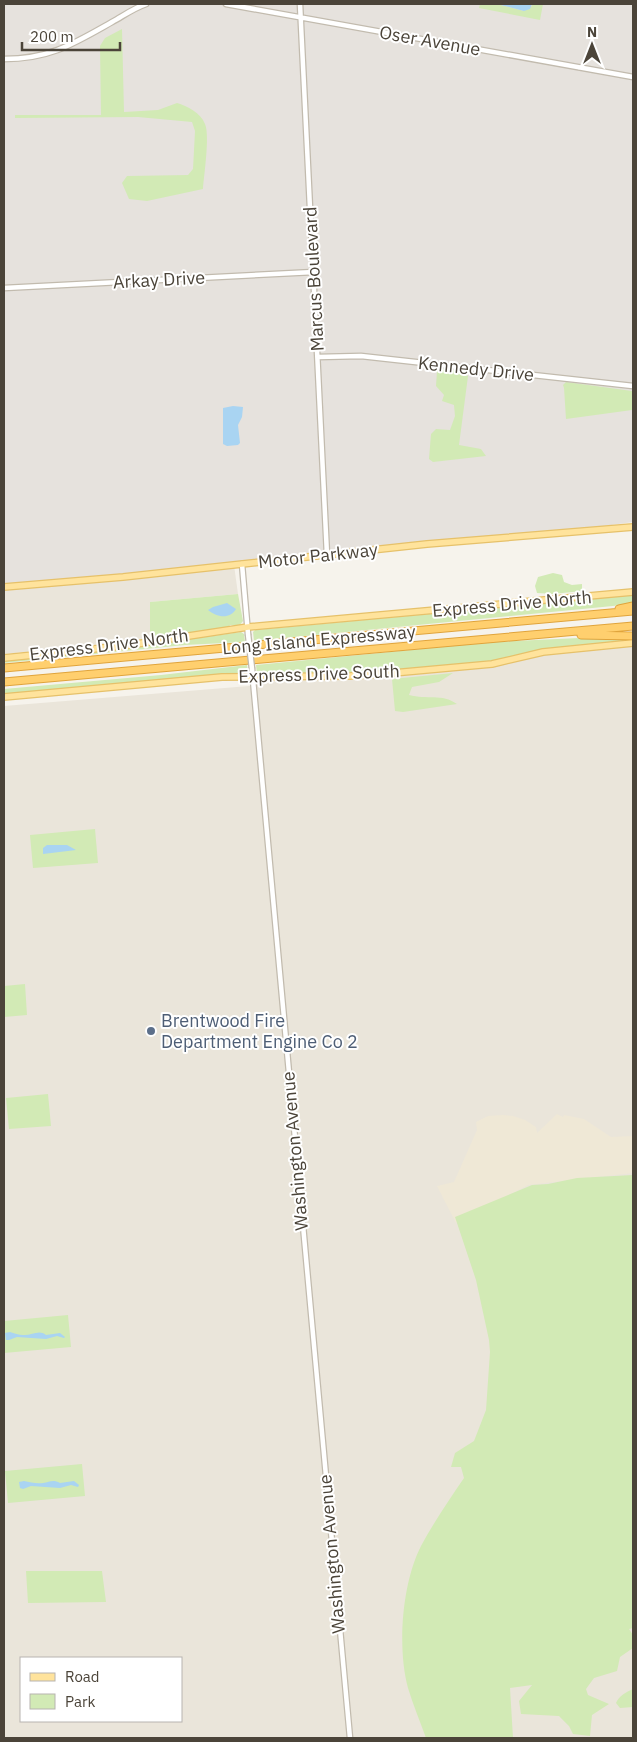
<svg xmlns="http://www.w3.org/2000/svg" width="637" height="1742" font-family="'IBM Plex Sans',sans-serif">
	<style>
		.residential { fill: #eae5da; fill-rule: evenodd }
		.industrial { fill: #e6e2dd }
		.education { fill: #efe8d6 }
		.green { fill: #d2eab5 }
		.water { fill: #a9d4f2 }
		.lines { fill: none; stroke-linecap: round; stroke-linejoin: round }
		.minor-casing { stroke: #c2bbae; stroke-width: 7 }
		.major-casing { stroke: #e6c16a; stroke-width: 8 }
		.highway-casing { stroke: #e0a43c; stroke-width: 9 }
		.minor { stroke: #fff; stroke-width: 4.5 }
		.major { stroke: #ffe39c; stroke-width: 5.5 }
		.highway { stroke: #ffcf6e; stroke-width: 7 }
		.minor-bridge-casing { stroke: #c2bbae; stroke-width: 7; stroke-linecap: butt }
		.minor-bridge { stroke: #fff; stroke-width: 4.5 }
		.service-dot { fill: #5c6f8a; stroke: #fff; stroke-width: 2 }
		.labels { text-anchor: middle; stroke-width: 4; stroke-linejoin: round; paint-order: stroke }
		.street-label { font-size: 18px; fill: #4b4439; stroke: #fff }
		.service-label { font-size: 18px; fill: #4e5e75; stroke: #fff; text-anchor: start }
	</style>
	<rect width="100%" height="100%" fill="#f6f3ec"/>
	<!-- residential -->
	<path class="residential" d="M 234,565 L 238,594 L 150,602 L 150,639 L 4,654 L 4,588 Z
		M 633,635 L 633,1738 L 4,1738 L 4,706 L 249,686 L 355,666 ZM 21,1658 L 181,1658 L 181,1721 L 21,1721 Z"/>
	<!-- industrial -->
	<path class="industrial" d="M 4,4 L 633,4 L 633,522 L 530,536 L 4,588 Z"/>
	<!-- education -->
	<path class="education" d="M 557,1114 L 563,1117 L 564,1115 L 584,1119 L 611,1137 L 633,1136 L 633,1173 L 528,1185 L 456,1223 L 437,1186 L 454,1182 L 477,1130 L 476,1122 L 488,1116 L 503,1115 L 513,1116 L 525,1120 L 536,1127 L 537,1133 Z"/>
	<!-- green -->
	<path class="green" d="M 480,4 L 497,4 L 524,11 L 532,6 L 532,4 L 543,4 L 540,20 L 479,8 Z
		M 122,29 L 124,112 L 158,110 L 177,103 C 187,106 201,113 205,124 C 210,135 204,175 203,189 L 147,201 L 129,199 L 122,183 L 127,176 L 188,175 L 193,169 L 195,131 L 192,122 L 138,117 L 15,118 L 15,115 L 101,115 L 100,46 L 105,38 Z
		M 443,368 L 460,371 L 468,376 L 459,445 L 481,449 L 486,456 L 433,462 L 429,459 L 431,434 L 436,429 L 450,430 L 455,416 L 454,405 L 442,401 L 444,395 L 436,386 L 437,371 Z
		M 566,382 L 632,391 L 632,410 L 566,419 L 564,388 L 563,385 Z
		M 553,573 L 562,575 L 564,582 L 572,585 L 582,584 L 582,591 L 553,594 L 537,593 L 535,586 L 538,577 Z
		M 238,594 L 243,621 L 239,626 L 230,625 L 229,627 L 150,639 L 150,602 Z
		M 633,595 L 633,603 L 623,605 L 254,641 L 253,632 L 255,630 Z
		M 241,632 L 244,634 L 245,642 L 185,645 L 4,663 L 4,660 L 96,652 Z
		M 579,638 L 633,639 L 633,641 L 498,661 L 363,673 L 257,674 L 256,665 L 492,642 Z
		M 247,665 L 248,674 L 4,695 L 4,689 L 161,675 Z
		M 453,673 L 439,682 L 412,687 L 409,695 C 427,700 442,693 457,704 L 403,712 L 395,711 L 392,679 Z
		M 95,829 L 98,863 L 33,868 L 30,835 Z
		M 25,984 L 27,1015 L 4,1017 L 4,986 Z
		M 48,1094 L 51,1126 L 9,1129 L 6,1098 Z
		M 633,1175 L 633,1628 L 629,1629 L 633,1635 L 633,1648 L 620,1657 L 617,1671 L 594,1678 L 586,1689 L 588,1695 L 609,1704 L 592,1715 L 590,1736 L 573,1734 L 569,1726 L 559,1716 L 521,1714 L 519,1701 L 532,1685 L 510,1688 L 513,1738 L 426,1738 C 420,1721 413,1705 408,1688 C 397,1648 402,1583 421,1546 C 434,1522 449,1500 464,1478 L 461,1467 L 451,1467 L 455,1453 L 474,1441 L 486,1410 L 490,1352 L 489,1340 L 476,1280 L 455,1217 L 532,1185 L 548,1184 L 577,1178 Z
		M 68,1315 L 71,1347 L 4,1353 L 4,1321 Z
		M 82,1464 L 85,1496 L 8,1503 L 5,1471 Z
		M 26,1571 L 102,1571 L 106,1602 L 28,1603 Z
		M 633,1689 L 633,1707 L 620,1708 L 616,1703 C 619,1696 626,1692 633,1689 Z"/>
	<!-- water -->
	<path class="water" d="M 497,4 L 532,4 L 530,9 L 524,11 Z
		M 233,406 L 243,407 L 242,417 L 238,425 L 240,443 L 238,445 L 227,446 L 223,444 L 223,408 Z
		M 227,603 L 236,609 C 230,620 216,617 208,610 L 213,607 Z
		M 47,845 L 67,845 L 76,850 L 43,854 L 43,848 Z
		M 10,1332 C 14,1333 19,1335 23,1335 C 31,1336 39,1329 46,1335 L 60,1333 L 65,1337 L 64,1338 L 57,1336 L 46,1339 L 17,1337 L 9,1340 L 6,1340 L 5,1333 Z
		M 24,1481 C 30,1482 36,1484 43,1483 C 50,1482 53,1479 60,1483 L 74,1481 L 79,1485 L 78,1487 L 71,1485 L 60,1488 L 31,1486 L 23,1489 L 20,1488 L 19,1482 Z"/>
	<g class="lines">
		<!-- minor casing -->
		<g class="minor-casing">
			<path id="minor" d="M 226,4 L 633,77
				M 300,4 L 327,555
				M 4,59 C 50,59 73,44 112,22 C 123,16 134,8 146,4
				M 4,288 L 314,272
				M 318,357 L 361,356 L 633,386
				M 242,564 L 248,634
				M 252,669 L 350,1738"/>
		</g>
		<!-- major casing -->
		<g class="major-casing">
			<path id="major" d="M 4,587 L 123,577 L 427,544 L 633,527
				M 4,658 L 123,646 L 248,627 L 633,592
				M 4,697 L 222,677 L 350,676 L 382,674 L 492,664 L 543,652 L 633,643"/>
		</g>
		<!-- highway casing -->
		<g class="highway-casing">
			<path id="highway" d="M 619,609 L 633,606
				M 581,635 L 633,636
				M 4,668 L 633,611
				M 4,682 L 633,626"/>
		</g>
		<!-- minor -->
		<use href="#minor" class="minor"/>
		<!-- major -->
		<use href="#major" class="major"/>
		<!-- highway -->
		<use href="#highway" class="highway"/>
		<!-- minor-bridge casing -->
		<g class="minor-bridge-casing">
			<path id="minor-bridge" d="M 248,634 L 252,669"/>
		</g>
		<!-- minor-bridge -->
		<use href="#minor-bridge" class="minor-bridge"/>
	</g>
	<!-- markers -->
	<circle class="service-dot" cx="151" cy="1031" r="5"/>
	<g class="labels">
		<!-- street labels -->
		<g class="street-label">
			<text transform="translate(430 41) rotate(10)" y="6">Oser Avenue</text>
			<text transform="translate(314 279) rotate(-93)" y="6">Marcus Boulevard</text>
			<text transform="translate(159 280) rotate(-3)" y="6">Arkay Drive</text>
			<text transform="translate(476 369) rotate(6)" y="6">Kennedy Drive</text>
			<text transform="translate(318 556) rotate(-6)" y="6">Motor Parkway</text>
			<text transform="translate(512 604) rotate(-5)" y="6">Express Drive North</text>
			<text transform="translate(319 640) rotate(-5)" y="6">Long Island Expressway</text>
			<text transform="translate(109 645) rotate(-7)" y="6">Express Drive North</text>
			<text transform="translate(319 674) rotate(-2)" y="6">Express Drive South</text>
			<text transform="translate(295 1151) rotate(-95)" y="6">Washington Avenue</text>
			<text transform="translate(332 1554) rotate(-95)" y="6">Washington Avenue</text>
		</g>
		<!-- service labels -->
		<g class="service-label">
			<text x="161" y="1027">Brentwood Fire<tspan x="161" dy="21">Department Engine Co 2</tspan></text>
		</g>
	</g>
	<!-- border -->
	<rect width="637" height="1742" fill="none" stroke="#4b4439" stroke-width="10"/>
	<!-- legend -->
	<rect x="20" y="1657" width="162" height="65" fill="#ffffff" stroke="#b7b4b0"/>
	<rect x="30" y="1673" width="25" height="8" fill="#ffe39c" stroke="#b7b4b0"/>
	<text x="65" y="1682" font-size="15" fill="#4b4439">Road</text>
	<rect x="30" y="1694" width="25" height="15" fill="#d2eab5" stroke="#b7b4b0"/>
	<text x="65" y="1707" font-size="15" fill="#4b4439">Park</text>
	<!-- north arrow -->
	<g transform="translate(592 45)" stroke="#ffffff" stroke-width="4" paint-order="stroke">
	<path d="M0-4L9 19L0 12L-9 19Z" fill="#4b4439"/>
	<text y="-8" font-size="14" font-weight="bold" text-anchor="middle" fill="#4b4439">N</text>
	</g>
	<!-- scale -->
	<path d="M22 42v8h98v-8" fill="none" stroke="#4b4439" stroke-width="2.5"/>
	<text x="30" y="42" font-size="15" fill="#4b4439" stroke="#ffffff" stroke-width="4" paint-order="stroke">200 m</text>
</svg>
